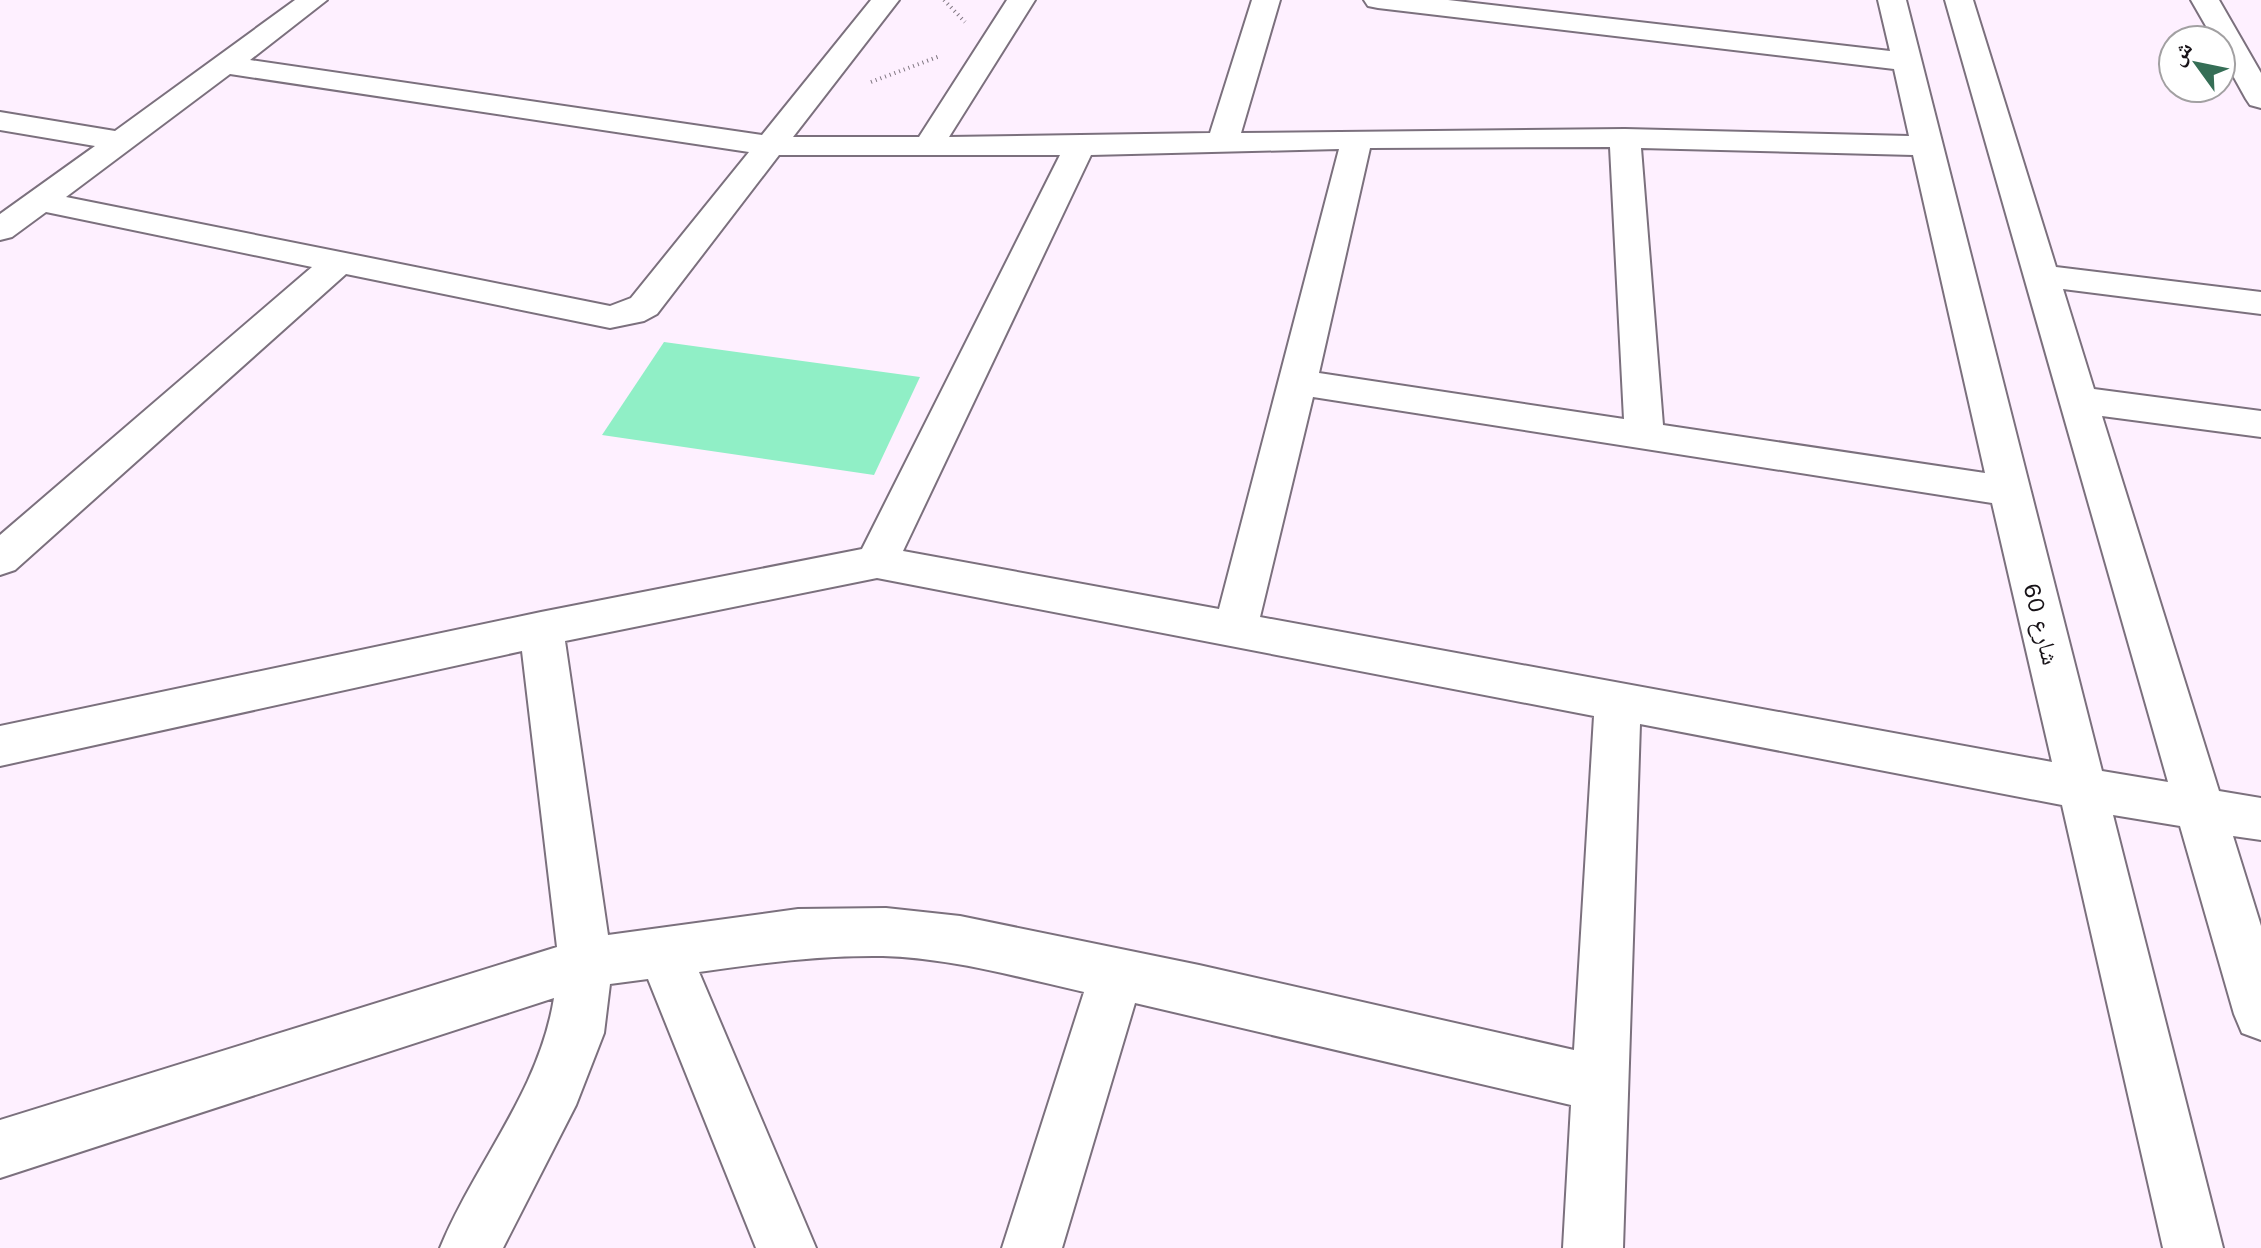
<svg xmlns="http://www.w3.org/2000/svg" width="2261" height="1248" font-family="'Work Sans','Noto Naskh Arabic',sans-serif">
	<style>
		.green { fill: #90efc6 }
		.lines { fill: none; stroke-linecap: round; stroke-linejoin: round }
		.minor-casing { stroke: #7b707d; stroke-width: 4 }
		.path { stroke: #7f7680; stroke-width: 4; stroke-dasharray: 1 4; stroke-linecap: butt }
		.minor { fill: #fff; fill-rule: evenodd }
		.labels { text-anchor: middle; stroke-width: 8; stroke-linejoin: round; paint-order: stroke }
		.street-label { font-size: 24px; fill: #171217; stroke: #fff }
	</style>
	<rect width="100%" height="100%" fill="#fef0ff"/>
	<!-- green -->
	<path class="green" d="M 664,342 L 920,377 L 874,475 L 602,435 Z"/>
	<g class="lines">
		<!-- minor casing -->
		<g class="minor-casing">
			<path id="minor" d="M 295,0 L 327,0 L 250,60 L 762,135 L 871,0 L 899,0 L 793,137 L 919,137 L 1007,0 L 1035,0 L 949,137 L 1210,133 L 1252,0 L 1280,0 L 1241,133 L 1625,129 L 1909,136 L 1894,69 L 1378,8 L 1368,6 L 1364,0 L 1448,0 L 1890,51 L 1878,0 L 1906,0 L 2102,771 L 2168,782 L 1945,0 L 1973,0 L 2056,267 L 2261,292 L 2261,314 L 2063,289 L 2094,389 L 2261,411 L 2261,437 L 2102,416 L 2219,791 L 2261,798 L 2261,840 L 2233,836 L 2261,926 L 2261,1040 L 2242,1033 L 2234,1014 L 2180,826 L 2113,815 L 2223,1248 L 2163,1248 L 2062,805 L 1640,724 L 1623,1248 L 1563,1248 L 1571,1105 L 1135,1003 L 1062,1248 L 1002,1248 L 1084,992 C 1018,977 951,958 883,956 C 821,955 761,963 699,972 L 816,1248 L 756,1248 L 648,979 L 610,984 L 604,1033 L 576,1105 L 503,1248 L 440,1248 C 475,1163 539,1092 554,998 L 0,1178 L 0,1120 L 557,947 L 522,651 L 0,766 L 0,726 L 541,612 L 862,549 L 1060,155 L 779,155 L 657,314 L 644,321 L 610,328 L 346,274 L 15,570 L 0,575 L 0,535 L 312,267 L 46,212 L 12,237 L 0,240 L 0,214 L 95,146 L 0,130 L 0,112 L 115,131 ZM 230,74 L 749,152 L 631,298 L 610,306 L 66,197 ZM 1610,147 L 1624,419 L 1319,373 L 1370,148 ZM 1641,148 L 1913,155 L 1985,473 L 1663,425 ZM 1339,149 L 1219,609 L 903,551 L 1091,155 ZM 1313,397 L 1992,503 L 2052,762 L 1260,617 ZM 877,578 L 1594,716 L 1574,1050 L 1199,965 L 960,916 L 886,908 L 798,909 L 608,935 L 565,641 Z
				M 2191,0 L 2219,0 L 2261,73 L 2261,108 L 2250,105 L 2246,99 L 2221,54 L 2221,40 L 2214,40 Z"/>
		</g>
		<!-- path -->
		<path class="path" d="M 944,0 L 965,22
			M 871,82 L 940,56"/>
		<!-- minor -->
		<use href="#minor" class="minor"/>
	</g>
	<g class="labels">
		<!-- street labels -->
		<g class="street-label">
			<text transform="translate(2041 624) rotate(76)" y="8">شارع 60</text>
		</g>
	</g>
	<!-- north arrow -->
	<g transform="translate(2197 64) rotate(303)"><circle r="38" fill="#ffffff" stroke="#a2a0a2" stroke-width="2"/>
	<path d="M0-6L14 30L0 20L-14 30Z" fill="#356e56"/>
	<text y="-12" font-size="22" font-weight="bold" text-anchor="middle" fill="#171217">ش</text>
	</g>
</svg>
